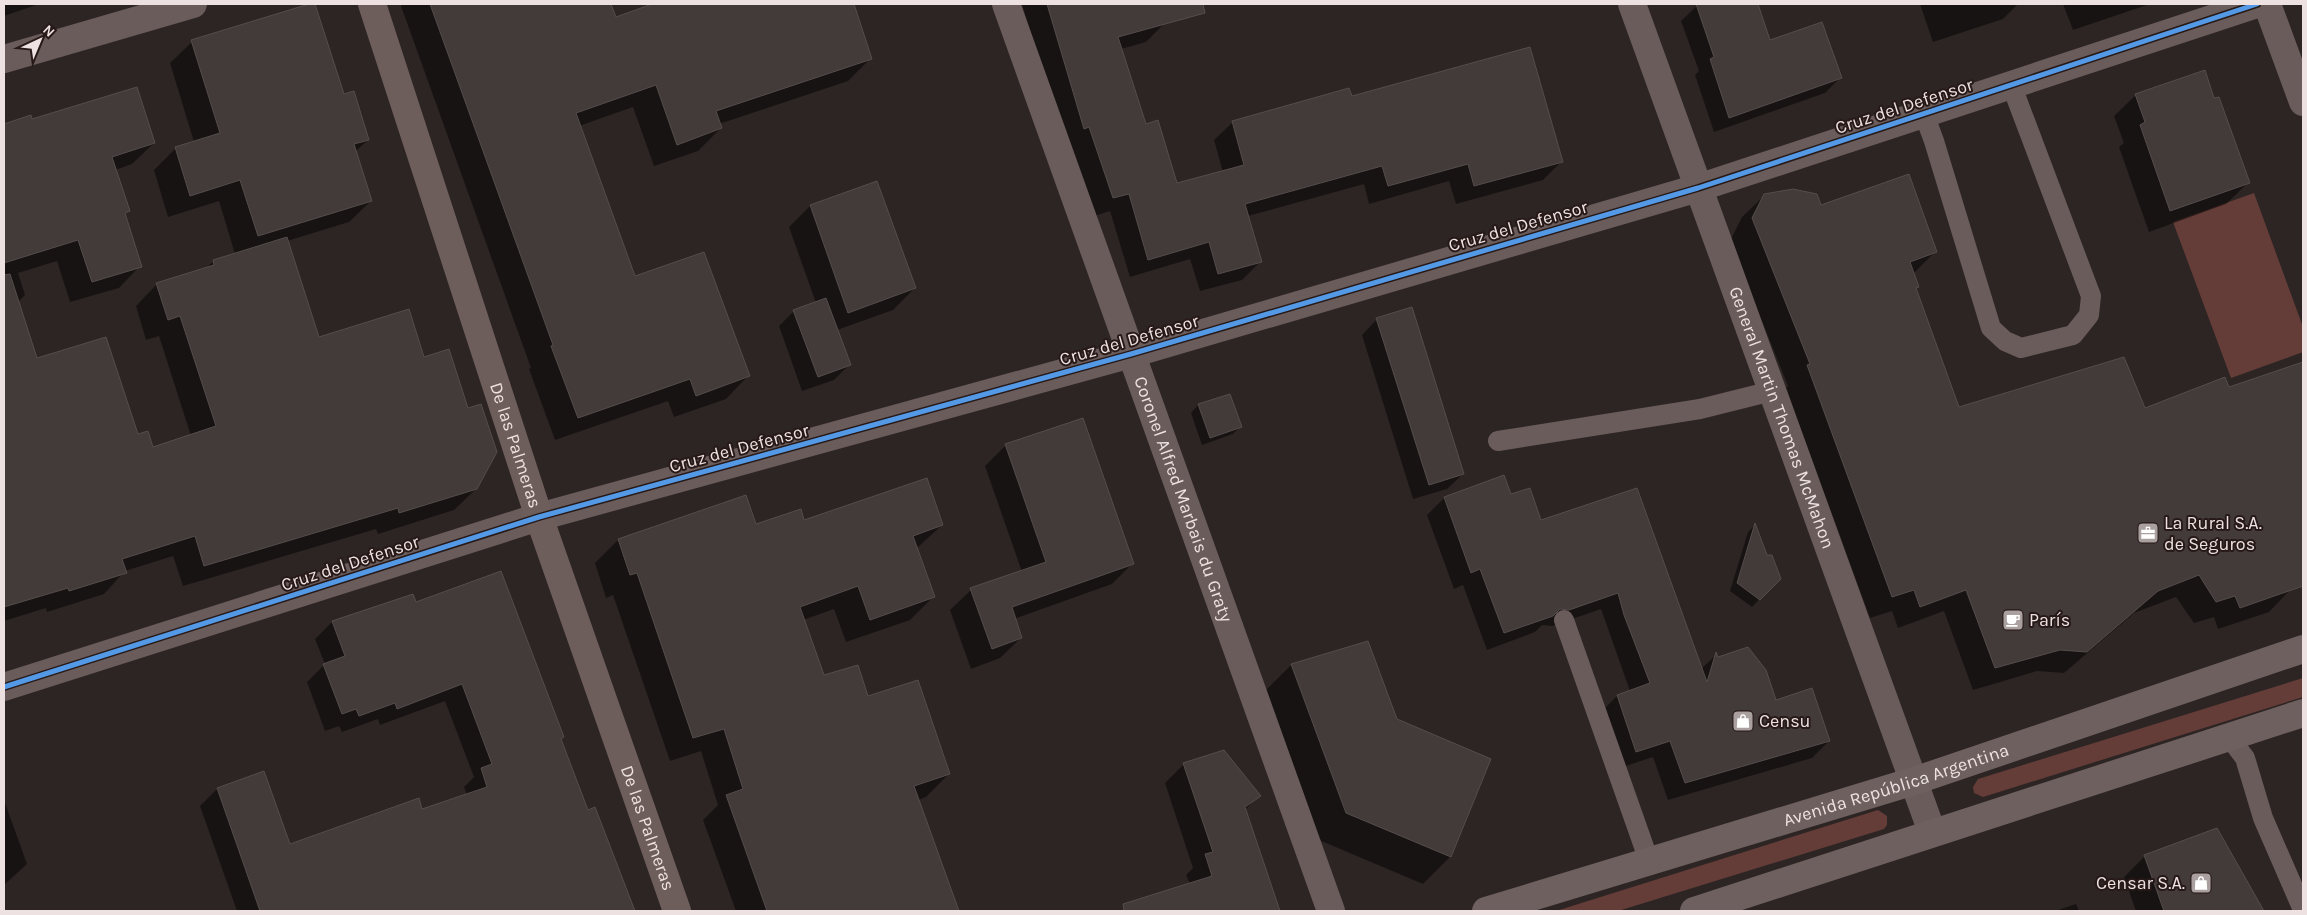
<svg xmlns="http://www.w3.org/2000/svg" width="2307" height="915" font-family="Karla,sans-serif">
	<style>
		.green { fill: #653d38 }
		.shadow { fill: #0007 }
		.building { fill: #423b3a; stroke: #544d4c }
		.lines { fill: none; stroke-linecap: round; stroke-linejoin: round }
		.service { stroke: #6a5c5a; stroke-width: 20 }
		.minor { stroke: #6a5c5a; stroke-width: 28 }
		.secondary { stroke: #6e5e5b; stroke-width: 28 }
		.trunk { stroke: #6e605e; stroke-width: 28 }
		.cycleway-casing { stroke: #271917; stroke-width: 8 }
		.cycleway { stroke: #5399e6; stroke-width: 5 }
		.labels { text-anchor: middle; stroke-width: 4; stroke-linejoin: round; paint-order: stroke }
		.street-label { font-size: 18px; fill: #ede2e1; stroke: #271917 }
		.poi-label { font-size: 18px; fill: #ede2e1; stroke: #271917; text-anchor: start }
	</style>
	<rect width="100%" height="100%" fill="#2d2524"/>
	<!-- green -->
	<path class="green" d="M 2254,193 L 2303,327 L 2303,352 L 2231,378 L 2173,222 Z
		M 2303,678 L 2303,697 L 1983,797 L 1974,793 L 1973,787 L 1978,779 Z
		M 1878,810 L 1887,816 L 1887,825 L 1884,829 L 1618,911 L 1556,911 Z"/>
	<!-- shadow -->
	<path class="shadow" d="M 4,4 L 39,4 L 4,16 Z
		M 314,4 L 343,95 L 368,140 L 355,152 L 371,201 L 349,222 L 287,241 L 319,339 L 423,358 L 476,489 L 454,510 L 378,534 L 376,529 L 183,586 L 173,556 L 125,571 L 104,594 L 47,612 L 46,608 L 4,621 L 4,125 L 30,117 L 32,121 L 154,143 L 132,164 L 115,170 L 128,211 L 124,215 L 140,266 L 119,288 L 70,302 L 57,261 L 18,273 L 25,295 L 18,302 L 37,360 L 152,448 L 191,436 L 159,336 L 146,340 L 136,306 L 157,284 L 205,269 L 214,261 L 235,254 L 219,201 L 168,217 L 154,170 L 176,148 L 194,142 L 170,63 L 192,42 Z
		M 403,4 L 610,4 L 615,18 L 656,4 L 853,4 L 871,58 L 848,81 L 719,124 L 721,128 L 698,151 L 654,166 L 633,107 L 579,126 L 634,278 L 748,376 L 726,399 L 674,417 L 668,401 L 555,440 L 529,369 L 531,368 L 401,6 Z
		M 1022,4 L 1159,4 L 1164,24 L 1146,42 L 1121,49 L 1145,126 L 1176,185 L 1223,172 L 1214,140 L 1233,122 L 1351,98 L 1561,162 L 1543,180 L 1456,204 L 1449,181 L 1369,204 L 1364,184 L 1248,216 L 1261,261 L 1242,280 L 1200,291 L 1190,259 L 1130,277 L 1110,211 L 1094,216 L 1065,147 Z
		M 1699,4 L 1756,4 L 1769,42 L 1840,78 L 1825,93 L 1714,132 L 1695,75 L 1699,71 L 1681,21 Z
		M 1920,4 L 2018,4 L 2003,19 L 1933,42 Z
		M 2063,4 L 2150,4 L 2073,30 Z
		M 2136,95 L 2214,100 L 2248,183 L 2226,204 L 2149,232 L 2119,147 L 2124,143 L 2114,116 Z
		M 1765,195 L 1821,206 L 1935,252 L 1913,274 L 1915,289 L 1959,409 L 2145,409 L 2228,389 L 2303,363 L 2303,516 L 2276,525 L 2290,590 L 2269,612 L 2218,629 L 2214,617 L 2194,623 L 2176,597 L 2134,613 L 2064,673 L 2037,671 L 1973,690 L 1944,611 L 1898,628 L 1892,611 L 1870,618 L 1786,388 L 1788,386 L 1730,241 L 1742,217 Z
		M 810,206 L 915,288 L 893,310 L 837,330 L 849,365 L 834,380 L 802,391 L 779,326 L 794,311 L 816,303 L 789,227 Z
		M 1377,319 L 1463,474 L 1447,489 L 1413,499 L 1362,335 Z
		M 1198,405 L 1240,427 L 1233,434 L 1202,445 L 1191,413 Z
		M 1006,445 L 1133,563 L 1112,584 L 1014,619 L 1021,638 L 1000,658 L 971,669 L 950,610 L 971,590 L 1022,572 L 985,466 Z
		M 1504,476 L 1511,496 L 1701,669 L 1716,655 L 1717,659 L 1829,741 L 1812,758 L 1668,800 L 1653,757 L 1620,768 L 1600,713 L 1617,696 L 1630,691 L 1601,609 L 1552,626 L 1542,625 L 1535,632 L 1487,650 L 1463,585 L 1454,589 L 1427,515 L 1444,498 Z
		M 745,497 L 755,526 L 804,522 L 942,525 L 916,549 L 933,597 L 910,620 L 846,642 L 834,609 L 803,620 L 823,677 L 868,697 L 949,774 L 926,797 L 918,800 L 957,911 L 736,911 L 703,820 L 718,805 L 701,751 L 670,761 L 613,595 L 606,598 L 595,563 L 618,540 Z
		M 1754,526 L 1766,556 L 1779,579 L 1752,607 L 1730,591 L 1748,532 Z
		M 416,604 L 563,737 L 560,740 L 588,812 L 595,809 L 633,911 L 525,911 L 521,900 L 492,911 L 237,911 L 200,806 L 217,789 L 289,845 L 422,811 L 467,795 L 464,787 L 474,777 L 445,701 L 380,725 L 378,719 L 342,732 L 339,726 L 325,731 L 307,682 L 325,664 L 315,639 L 332,622 Z
		M 1291,665 L 1396,720 L 1490,760 L 1450,857 L 1423,884 L 1319,840 L 1264,692 Z
		M 1184,764 L 1259,795 L 1245,810 L 1279,911 L 1171,911 L 1168,902 L 1166,902 L 1169,911 L 1145,911 L 1164,892 L 1190,884 L 1186,875 L 1193,868 L 1165,783 Z
		M 4,800 L 27,864 L 4,885 Z
		M 2216,829 L 2263,911 L 2136,911 L 2124,877 L 2145,856 Z
		M 2076,904 L 2079,911 L 2055,911 Z"/>
	<!-- building -->
	<path class="building" d="M 309,4 L 315,4 L 344,94 L 354,91 L 369,140 L 354,144 L 372,201 L 258,236 L 240,180 L 190,196 L 175,147 L 220,133 L 191,40 Z
		M 430,4 L 611,4 L 616,17 L 652,4 L 854,4 L 872,59 L 716,111 L 722,128 L 677,145 L 656,85 L 576,113 L 635,276 L 704,252 L 750,376 L 696,396 L 690,379 L 578,418 L 551,346 L 553,345 Z
		M 1047,4 L 1203,4 L 1205,13 L 1118,37 L 1146,124 L 1158,120 L 1177,183 L 1244,165 L 1232,121 L 1349,88 L 1352,96 L 1530,47 L 1563,162 L 1474,186 L 1468,164 L 1388,186 L 1382,166 L 1245,204 L 1262,262 L 1218,274 L 1209,242 L 1148,260 L 1129,194 L 1113,198 L 1089,127 L 1084,129 Z
		M 1696,4 L 1758,4 L 1770,40 L 1822,22 L 1842,78 L 1729,118 L 1710,59 L 1714,57 Z
		M 2205,70 L 2214,98 L 2219,97 L 2250,183 L 2170,211 L 2140,125 L 2145,122 L 2135,94 Z
		M 137,87 L 155,143 L 112,157 L 130,211 L 125,213 L 142,267 L 92,282 L 78,240 L 4,263 L 4,124 L 31,115 L 32,119 Z
		M 1909,174 L 1937,252 L 1910,262 L 1919,287 L 1916,288 L 1959,407 L 2124,357 L 2145,408 L 2225,377 L 2229,387 L 2303,362 L 2303,586 L 2240,608 L 2235,596 L 2216,602 L 2199,575 L 2158,591 L 2087,652 L 2060,650 L 1995,668 L 1966,590 L 1920,607 L 1914,590 L 1892,597 L 1807,365 L 1810,364 L 1752,218 L 1764,194 L 1793,189 L 1817,194 L 1821,205 Z
		M 877,181 L 916,288 L 848,313 L 810,205 Z
		M 287,237 L 319,337 L 409,309 L 424,357 L 449,349 L 468,408 L 481,404 L 497,452 L 477,489 L 399,513 L 398,508 L 204,566 L 195,536 L 122,559 L 127,573 L 69,591 L 68,588 L 4,607 L 4,275 L 10,274 L 37,358 L 106,337 L 138,434 L 148,431 L 153,447 L 216,426 L 180,316 L 168,320 L 156,283 L 214,265 L 213,260 Z
		M 826,298 L 851,365 L 818,377 L 793,310 Z
		M 1412,307 L 1464,474 L 1429,485 L 1376,318 Z
		M 1230,394 L 1242,427 L 1210,438 L 1198,404 Z
		M 1083,418 L 1134,564 L 1012,607 L 1022,638 L 992,649 L 970,588 L 1046,562 L 1005,444 Z
		M 1504,475 L 1511,494 L 1530,488 L 1541,520 L 1637,488 L 1707,682 L 1716,652 L 1718,657 L 1748,647 L 1766,670 L 1776,700 L 1812,688 L 1830,741 L 1685,783 L 1670,741 L 1636,752 L 1617,695 L 1650,683 L 1624,615 L 1618,593 L 1569,610 L 1560,609 L 1553,616 L 1504,633 L 1480,569 L 1471,573 L 1444,497 Z
		M 927,478 L 943,525 L 913,536 L 935,597 L 870,620 L 858,586 L 800,607 L 824,675 L 858,665 L 868,696 L 918,680 L 950,774 L 914,786 L 959,911 L 767,911 L 726,795 L 743,789 L 724,729 L 693,738 L 637,573 L 630,575 L 618,539 L 746,495 L 756,524 L 801,509 L 804,520 Z
		M 1755,523 L 1767,555 L 1772,555 L 1781,579 L 1760,600 L 1737,583 Z
		M 501,571 L 564,737 L 561,739 L 588,810 L 595,807 L 635,911 L 260,911 L 217,788 L 264,771 L 290,844 L 419,798 L 422,809 L 487,787 L 481,768 L 492,764 L 462,684 L 397,709 L 395,703 L 359,716 L 356,709 L 342,714 L 323,664 L 345,656 L 332,621 L 413,594 L 416,602 Z
		M 1368,641 L 1397,719 L 1491,759 L 1451,857 L 1346,813 L 1291,664 Z
		M 1224,750 L 1261,796 L 1245,807 L 1280,911 L 1124,911 L 1123,904 L 1212,876 L 1205,854 L 1213,852 L 1183,763 Z
		M 2217,828 L 2264,911 L 2164,911 L 2144,855 Z"/>
	<g class="lines">
		<!-- service -->
		<path class="service" d="M 1924,114 L 1934,141 L 1991,328 L 2005,341 L 2021,348 L 2073,335 L 2089,315 L 2091,296 L 2011,84
			M 1498,441 L 1700,409 L 1772,391
			M 1564,620 L 1649,861
			M 2229,737 L 2245,758 L 2263,818 L 2303,910"/>
		<!-- minor -->
		<g class="minor">
			<path id="s1" d="M 1006,4 L 1331,911"/>
			<path id="s2" d="M 1632,4 L 1932,832"/>
			<path d="M 2267,4 L 2303,102"/>
			<path d="M 4,59 L 193,4"/>
			<path d="M 4,687 L 539,517 L 1131,354 L 1698,188 L 2257,4"/>
		</g>
		<!-- secondary -->
		<path class="secondary" id="s3" d="M 372,4 L 539,517 L 677,911"/>
		<!-- trunk -->
		<g class="trunk">
			<path id="s4" d="M 1486,911 L 1914,781 L 2303,649"/>
			<path d="M 1694,911 L 2303,713"/>
		</g>
		<!-- cycleway casing -->
		<g class="cycleway-casing">
			<path id="cycleway" d="M 4,687 L 539,517 L 1131,354 L 1698,188 L 2257,4"/>
		</g>
		<!-- cycleway -->
		<use href="#cycleway" class="cycleway"/>
	</g>
	<!-- icons -->
	<defs>
		<g id="office-square" transform="scale(1.125)"><rect x="-9" y="-9" width="18" height="18" rx="4" fill="#aaa09f" stroke="#271917"/><path d="M-6-3h4V-5.5h4V-3h4V5H-6ZM-1-4.5V-3h2v-1.5ZM-6 0V1H6V0Z" fill="#fff"/></g>
		<g id="cafe-square" transform="scale(1.125)"><rect x="-9" y="-9" width="18" height="18" rx="4" fill="#aaa09f" stroke="#271917"/><path d="M-5.5-4.5H6V0H3Q3 3.5 0 3.5H-2.5Q-5.5 3.5-5.5 0ZM3-3.2v2h1.7v-2ZM-6 4.5H4V6H-6Z" fill="#fff"/></g>
		<g id="shop-square" transform="scale(1.125)"><rect x="-9" y="-9" width="18" height="18" rx="4" fill="#aaa09f" stroke="#271917"/><path d="M-5-2.5h2.3a2.7 3.5 0 0 1 5.4 0H5L5.5 6h-11ZM-1.5-2.5h3a1.5 2.3 0 0 0-3 0Z" fill="#fff"/></g>
	</defs>
	<g fill-rule="evenodd">
		<use href="#office-square" x="2148" y="533"/>
		<use href="#cafe-square" x="2013" y="620"/>
		<use href="#shop-square" x="1743" y="721"/>
		<use href="#shop-square" x="2201" y="883"/>
	</g>
	<g class="labels">
		<!-- street labels -->
		<g class="street-label">
			<text transform="translate(1904 106) rotate(-18)" y="6">Cruz del Defensor</text>
			<text transform="translate(1518 226) rotate(-16)" y="6">Cruz del Defensor</text>
			<text transform="translate(1129 340) rotate(-16)" y="6">Cruz del Defensor</text>
			<text dy="6" stroke="none"><textPath href="#s2" startOffset="440">General Martin Thomas McMahon</textPath></text>
			<text dy="6" stroke="none"><textPath href="#s3" startOffset="464">De las Palmeras</textPath></text>
			<text transform="translate(739 448) rotate(-15)" y="6">Cruz del Defensor</text>
			<text dy="6" stroke="none"><textPath href="#s1" startOffset="526">Coronel Alfred Marbais du Graty</textPath></text>
			<text transform="translate(350 563) rotate(-18)" y="6">Cruz del Defensor</text>
			<text dy="6" stroke="none"><textPath href="#s4" startOffset="429">Avenida República Argentina</textPath></text>
			<text dy="6" stroke="none"><textPath href="#s3" startOffset="869">De las Palmeras</textPath></text>
		</g>
		<!-- poi labels -->
		<g class="poi-label">
			<text x="2164" y="529">La Rural S.A.<tspan x="2164" dy="21">de Seguros</tspan></text>
			<text x="2029" y="626">París</text>
			<text x="1759" y="727">Censu</text>
			<text x="2185" y="889" text-anchor="end">Censar S.A.</text>
		</g>
	</g>
	<!-- border -->
	<rect width="2307" height="915" fill="none" stroke="#ede2e1" stroke-width="10"/>
	<!-- north arrow -->
	<g transform="translate(40 40) rotate(44)" stroke="#271917" stroke-width="4" paint-order="stroke">
	<path d="M0-4L9 19L0 12L-9 19Z" fill="#ede2e1"/>
	<text y="-8" font-size="14" font-weight="bold" text-anchor="middle" fill="#ede2e1">N</text>
	</g>
</svg>
